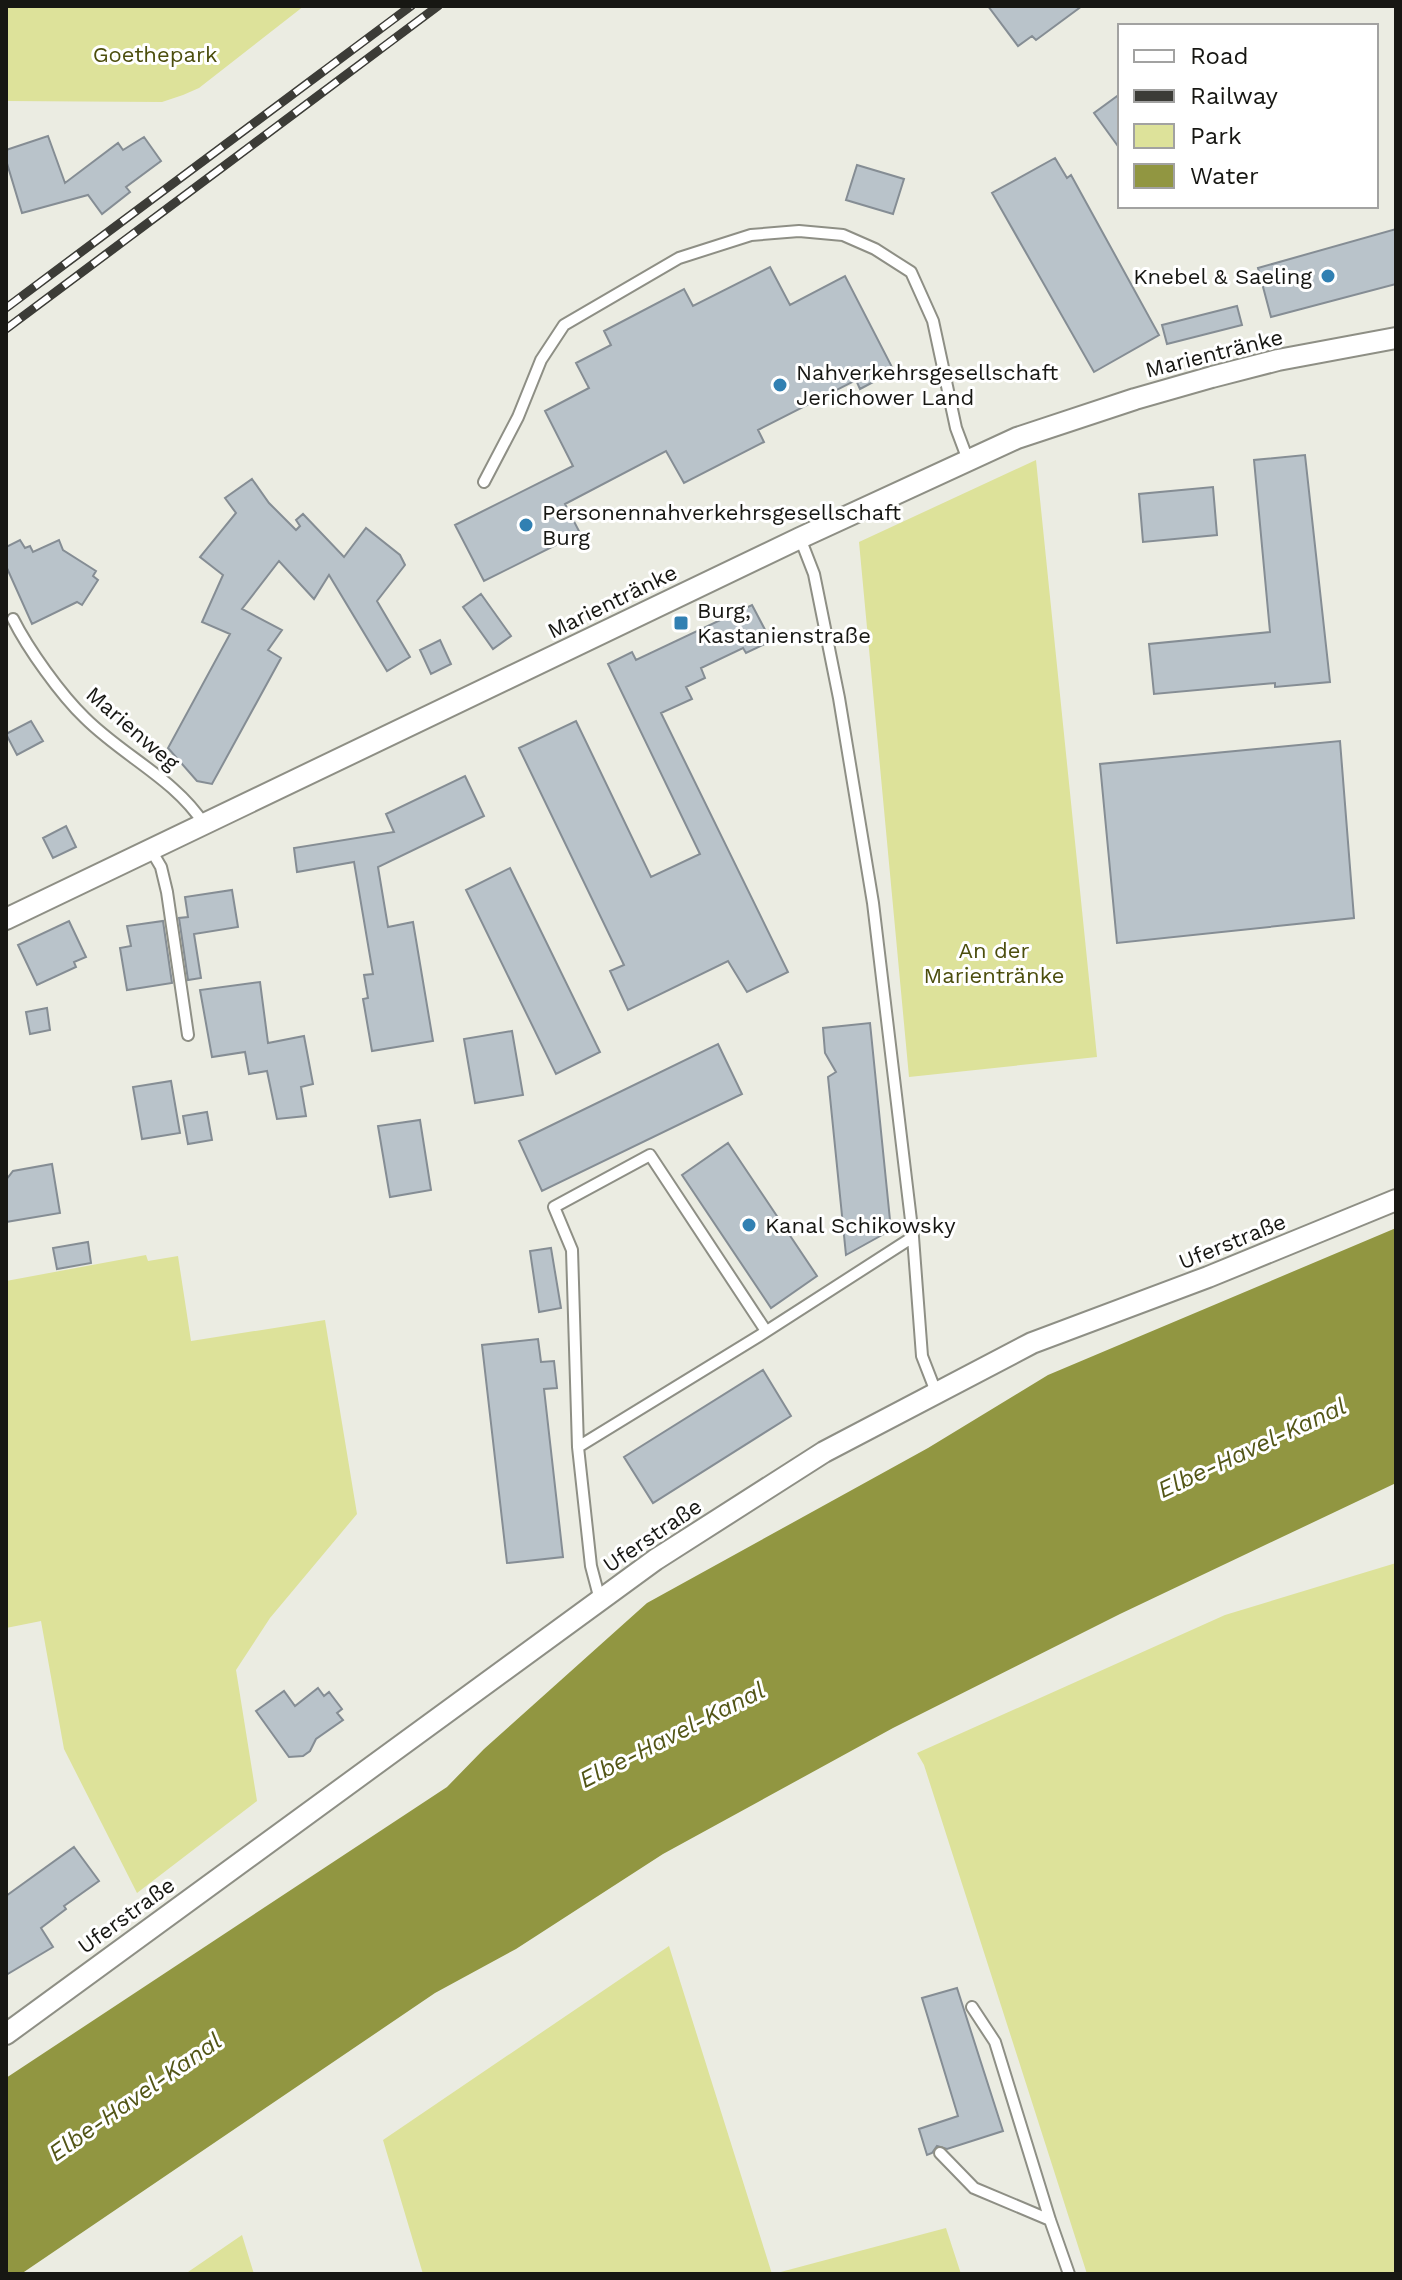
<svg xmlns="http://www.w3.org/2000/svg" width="1402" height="2280" font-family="'Work Sans',sans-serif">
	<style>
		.green { fill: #dde29a }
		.water { fill: #919641 }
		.building { fill: #b9c3ca; stroke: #858d94; stroke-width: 2 }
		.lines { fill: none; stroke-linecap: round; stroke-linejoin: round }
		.service-casing { stroke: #8e8f85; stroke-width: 14 }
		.minor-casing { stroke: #8e8f85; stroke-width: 24 }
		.service { stroke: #fff; stroke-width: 10 }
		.minor { stroke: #fff; stroke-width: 20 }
		.rail-casing { stroke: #3c3c37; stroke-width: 9 }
		.rail { stroke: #fff; stroke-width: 6; stroke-dasharray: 18; stroke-linecap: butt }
		.poi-dot { fill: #3180b2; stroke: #fff; stroke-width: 3 }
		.labels { text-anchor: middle; stroke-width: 6; stroke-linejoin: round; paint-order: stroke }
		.park-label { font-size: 22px; fill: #4c4e0d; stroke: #fff }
		.poi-label { font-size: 22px; fill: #171713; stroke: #fff; text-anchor: start }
		.street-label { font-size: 22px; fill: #171713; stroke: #fff }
		.water-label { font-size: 24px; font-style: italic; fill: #525516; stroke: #fff }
	</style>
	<rect width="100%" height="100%" fill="#ebece2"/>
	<!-- green -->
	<path class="green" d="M 6,6 L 304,6 L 199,88 L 183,95 L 162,102 L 6,101 Z
		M 1036,460 L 1097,1057 L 909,1077 L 859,542 Z
		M 146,1255 L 148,1261 L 178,1256 L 191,1341 L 325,1320 L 357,1514 L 270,1618 L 236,1670 L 257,1801 L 137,1893 L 64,1749 L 41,1621 L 6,1628 L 6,1281 Z
		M 1396,1563 L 1396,2274 L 1087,2274 L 924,1765 L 917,1753 L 1225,1615 Z
		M 669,1946 L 772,2274 L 423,2274 L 383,2140 Z
		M 946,2228 L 961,2274 L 773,2274 Z
		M 242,2235 L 254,2274 L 185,2274 L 188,2272 Z"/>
	<!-- water -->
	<path class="water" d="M 1396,1228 L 1396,1483 L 1120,1614 L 893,1728 L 663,1854 L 516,1949 L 435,1993 L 21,2274 L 6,2274 L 6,2078 L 447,1787 L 484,1749 L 647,1603 L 928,1448 L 1048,1375 Z"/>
	<!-- building -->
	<path class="building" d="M 988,6 L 1082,6 L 1036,40 L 1032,36 L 1018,46 Z
		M 1120,94 L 1120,149 L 1094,113 Z
		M 48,136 L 65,183 L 118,143 L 123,150 L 144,137 L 161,161 L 126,187 L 130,192 L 102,214 L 88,195 L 22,213 L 6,160 L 6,150 Z
		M 1055,158 L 1067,178 L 1071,175 L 1159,335 L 1094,372 L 992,193 Z
		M 857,165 L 904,179 L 893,214 L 846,200 Z
		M 1396,229 L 1396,284 L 1271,317 L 1258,268 Z
		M 770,267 L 790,305 L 845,276 L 894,371 L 860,389 L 856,380 L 758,430 L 764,442 L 684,483 L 666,451 L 565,504 L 580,533 L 484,581 L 455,525 L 573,466 L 545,411 L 589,388 L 576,363 L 611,345 L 604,331 L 684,289 L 693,306 Z
		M 1237,306 L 1242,325 L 1167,344 L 1162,325 Z
		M 1305,455 L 1330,682 L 1275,687 L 1275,683 L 1154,694 L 1149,644 L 1270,632 L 1254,460 Z
		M 252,479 L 269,503 L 296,530 L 300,526 L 296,520 L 303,514 L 344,557 L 366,528 L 400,555 L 405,565 L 377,601 L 410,657 L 387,671 L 329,575 L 314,599 L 279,561 L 242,609 L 282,630 L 268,650 L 281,658 L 212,784 L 197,781 L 168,748 L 230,634 L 202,622 L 223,575 L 200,557 L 236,513 L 225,498 Z
		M 1213,487 L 1217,535 L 1143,542 L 1139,494 Z
		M 20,540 L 25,548 L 30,546 L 33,552 L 59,540 L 63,550 L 96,571 L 93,576 L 98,580 L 82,605 L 77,602 L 32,624 L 6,566 L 6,547 Z
		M 481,594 L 511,636 L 493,649 L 463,607 Z
		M 752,605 L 771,641 L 746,653 L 743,648 L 701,668 L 705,678 L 686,687 L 692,699 L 661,713 L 788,972 L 747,992 L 728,961 L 628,1010 L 610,971 L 624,965 L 519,748 L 576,721 L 651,877 L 700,854 L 608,664 L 632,652 L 636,660 Z
		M 440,640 L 451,664 L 431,674 L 420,650 Z
		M 31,721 L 43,741 L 17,755 L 6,734 Z
		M 1340,741 L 1354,918 L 1117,943 L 1100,764 Z
		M 465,776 L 484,816 L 378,867 L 388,927 L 413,922 L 433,1041 L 372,1051 L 363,999 L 368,998 L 364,975 L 373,974 L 354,862 L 297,872 L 294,848 L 394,832 L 386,814 Z
		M 66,826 L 76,847 L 53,858 L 43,838 Z
		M 510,868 L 600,1052 L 556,1074 L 466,890 Z
		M 232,890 L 238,927 L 194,934 L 201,978 L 188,980 L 179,918 L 188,917 L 185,897 Z
		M 69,921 L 86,957 L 74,962 L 76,967 L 37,985 L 18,945 Z
		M 163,921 L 172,983 L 127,990 L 120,948 L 131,946 L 127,926 Z
		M 260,982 L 268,1043 L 304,1036 L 313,1084 L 301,1087 L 306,1116 L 277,1119 L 267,1071 L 249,1074 L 245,1052 L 212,1057 L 200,990 Z
		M 47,1008 L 50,1030 L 30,1034 L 26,1012 Z
		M 870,1023 L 891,1230 L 846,1255 L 828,1077 L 836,1072 L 825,1053 L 823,1028 Z
		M 512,1031 L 523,1095 L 475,1103 L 464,1039 Z
		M 718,1044 L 742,1094 L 542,1191 L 519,1141 Z
		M 171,1081 L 180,1133 L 142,1139 L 133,1087 Z
		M 207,1112 L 212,1140 L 188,1144 L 183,1116 Z
		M 420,1120 L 431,1190 L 390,1197 L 378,1126 Z
		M 728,1143 L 817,1276 L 771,1308 L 682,1175 Z
		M 52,1164 L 60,1213 L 6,1222 L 6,1180 L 13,1171 Z
		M 88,1242 L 91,1263 L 57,1269 L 53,1248 Z
		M 551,1248 L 561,1308 L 539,1312 L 530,1251 Z
		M 538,1339 L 541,1362 L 554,1361 L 557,1388 L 544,1389 L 563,1557 L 507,1563 L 482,1345 Z
		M 763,1370 L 791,1416 L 653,1503 L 624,1457 Z
		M 318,1688 L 324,1696 L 329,1692 L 342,1709 L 337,1713 L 343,1720 L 316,1739 L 310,1751 L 303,1756 L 289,1757 L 256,1711 L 284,1691 L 295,1706 Z
		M 74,1847 L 99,1881 L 64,1906 L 66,1909 L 41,1928 L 53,1947 L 6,1975 L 6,1896 Z
		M 957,1988 L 1003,2131 L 947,2149 L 937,2146 L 932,2153 L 927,2155 L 919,2129 L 958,2116 L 922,1998 Z"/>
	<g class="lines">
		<!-- service casing -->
		<g class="service-casing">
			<path id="service" d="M 484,482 L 518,417 L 541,360 L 564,325 L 679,258 L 751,235 L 799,231 L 843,235 L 875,249 L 911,272 L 933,321 L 956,428 L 968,460
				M 800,538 L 814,574 L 839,698 L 873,903 L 913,1237 L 922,1356 L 936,1392
				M 13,619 C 28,649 61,695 85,718 C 123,756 175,779 204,824
				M 151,850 L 161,867 L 167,892 L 188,1035
				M 578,1447 L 759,1336 L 913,1237
				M 600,1600 L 591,1566 L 578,1447 L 572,1250 L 554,1207 L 650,1155 L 766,1331
				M 972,2007 L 995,2042 L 1050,2220 L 1069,2274
				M 940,2153 L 974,2188 L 1050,2220"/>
		</g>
		<!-- minor casing -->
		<g class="minor-casing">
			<path id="minor" d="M 6,919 L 800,538 L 1017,438 L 1135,399 L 1212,377 L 1278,360 L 1396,338
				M 6,2034 L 655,1560 L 824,1452 L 1032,1343 L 1208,1277 L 1396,1200"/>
		</g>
		<!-- service -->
		<use href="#service" class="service"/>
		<!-- minor -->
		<use href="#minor" class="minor"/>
		<!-- rail casing -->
		<g class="rail-casing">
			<path id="rail" d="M 6,308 L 411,6
				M 6,329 L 438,6"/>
		</g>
		<!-- rail -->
		<use href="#rail" class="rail"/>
	</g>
	<!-- markers -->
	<g class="poi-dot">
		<circle cx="1328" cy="276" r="8"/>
		<circle cx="780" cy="385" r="8"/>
		<circle cx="526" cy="525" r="8"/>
		<rect x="673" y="615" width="16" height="16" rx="4"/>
		<circle cx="749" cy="1225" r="8"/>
	</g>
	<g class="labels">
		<!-- park labels -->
		<g class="park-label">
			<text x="155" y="62">Goethepark</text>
			<text x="994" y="958">An der<tspan x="994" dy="25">Marientränke</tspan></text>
		</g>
		<!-- poi labels -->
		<g class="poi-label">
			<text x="1312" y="284" text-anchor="end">Knebel &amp; Saeling</text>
			<text x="796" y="380">Nahverkehrsgesellschaft<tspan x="796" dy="25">Jerichower Land</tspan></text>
			<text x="542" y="520">Personennahverkehrsgesellschaft<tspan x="542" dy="25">Burg</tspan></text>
			<text x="697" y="618">Burg,<tspan x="697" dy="25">Kastanienstraße</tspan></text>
			<text x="765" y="1233">Kanal Schikowsky</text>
		</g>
		<!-- street labels -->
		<g class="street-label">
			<text transform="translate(1214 353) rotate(-14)" y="8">Marientränke</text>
			<text transform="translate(612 601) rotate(-26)" y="8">Marientränke</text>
			<text transform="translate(133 728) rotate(41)" y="8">Marienweg</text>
			<text transform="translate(1232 1241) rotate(-22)" y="8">Uferstraße</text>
			<text transform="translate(652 1535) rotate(-34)" y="8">Uferstraße</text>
			<text transform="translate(126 1915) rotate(-36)" y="8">Uferstraße</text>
		</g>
		<!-- water labels -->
		<g class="water-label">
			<text transform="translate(1252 1448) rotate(-25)" y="8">Elbe-Havel-Kanal</text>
			<text transform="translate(672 1735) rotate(-27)" y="8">Elbe-Havel-Kanal</text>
			<text transform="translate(135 2097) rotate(-35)" y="8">Elbe-Havel-Kanal</text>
		</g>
	</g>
	<!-- border -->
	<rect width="1402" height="2280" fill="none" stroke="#171713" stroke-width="16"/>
	<!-- legend -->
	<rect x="1118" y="24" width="260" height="184" fill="#ffffff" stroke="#a2a2a1" stroke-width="2"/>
	<rect x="1134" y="50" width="40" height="12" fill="#ffffff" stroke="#a2a2a1" stroke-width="2"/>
	<text x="1190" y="64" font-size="24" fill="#171713">Road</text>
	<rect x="1134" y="90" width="40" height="12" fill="#3c3c37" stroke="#a2a2a1" stroke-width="2"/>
	<text x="1190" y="104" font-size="24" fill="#171713">Railway</text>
	<rect x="1134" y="124" width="40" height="24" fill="#dde29a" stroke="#a2a2a1" stroke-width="2"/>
	<text x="1190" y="144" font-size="24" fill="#171713">Park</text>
	<rect x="1134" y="164" width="40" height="24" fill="#919641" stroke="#a2a2a1" stroke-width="2"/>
	<text x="1190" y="184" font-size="24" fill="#171713">Water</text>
</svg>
